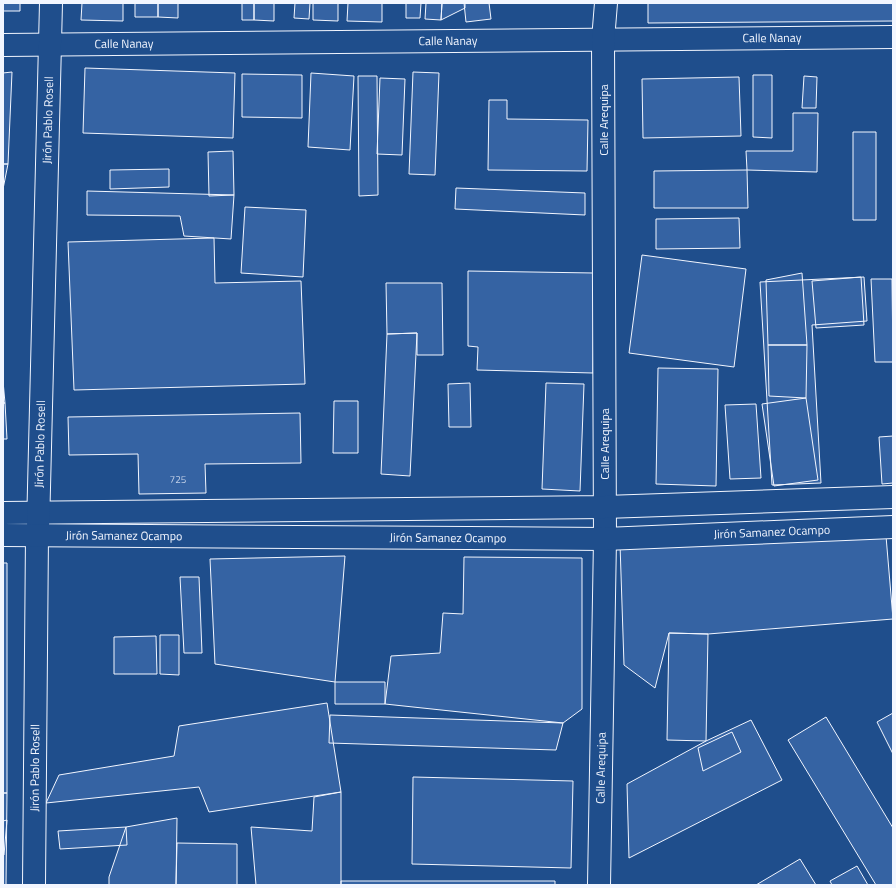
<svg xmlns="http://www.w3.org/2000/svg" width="896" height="888" font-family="'Titillium Web',sans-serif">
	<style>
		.building { fill: #3563a3; stroke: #f2f6ff }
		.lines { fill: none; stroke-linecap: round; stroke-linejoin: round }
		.minor-casing { stroke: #f2f6ff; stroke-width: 24 }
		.tertiary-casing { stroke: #f2f6ff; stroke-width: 24 }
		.minor { stroke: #1f4e8c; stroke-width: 22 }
		.tertiary { stroke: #1f4e8c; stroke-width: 22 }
		.labels { text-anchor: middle; stroke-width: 3; stroke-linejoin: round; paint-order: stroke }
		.number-label { font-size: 10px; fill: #c3d1e8 }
		.street-label { font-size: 12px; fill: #f2f6ff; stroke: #1f4e8c }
	</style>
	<rect width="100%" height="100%" fill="#1f4e8c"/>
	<!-- building -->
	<path class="building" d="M 3,3 L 20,3 L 20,11 L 3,11 Z
		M 82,3 L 123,3 L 123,21 L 81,20 Z
		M 135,3 L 158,3 L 158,17 L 135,17 Z
		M 158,3 L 178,3 L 178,18 L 158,17 Z
		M 242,3 L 254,3 L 254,20 L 242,20 Z
		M 254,3 L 274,3 L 274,21 L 254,20 Z
		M 295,3 L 310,3 L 309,19 L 294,18 Z
		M 313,3 L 338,3 L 338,21 L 313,20 Z
		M 348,3 L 382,3 L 382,22 L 347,21 Z
		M 406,3 L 421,3 L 420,18 L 406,18 Z
		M 426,3 L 442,3 L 441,20 L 425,19 Z
		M 442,3 L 465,3 L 465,8 L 441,20 Z
		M 464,3 L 489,3 L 491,19 L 466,22 Z
		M 648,3 L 893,3 L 893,21 L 648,23 Z
		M 85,68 L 235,73 L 233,138 L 83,133 Z
		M 12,72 L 8,164 L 3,164 L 3,73 Z
		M 413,72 L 439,73 L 435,175 L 409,174 Z
		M 311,73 L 354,76 L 350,150 L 308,147 Z
		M 242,74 L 302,75 L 302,118 L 242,117 Z
		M 753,75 L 772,75 L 772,138 L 753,137 Z
		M 358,76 L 377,76 L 378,195 L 359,196 Z
		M 804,76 L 817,77 L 816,108 L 802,108 Z
		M 739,77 L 741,136 L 643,138 L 642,79 Z
		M 380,78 L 405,79 L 402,155 L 377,154 Z
		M 489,100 L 507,100 L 507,119 L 588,120 L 587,171 L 488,170 Z
		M 793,113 L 818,113 L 817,172 L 747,170 L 746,151 L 793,151 Z
		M 853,132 L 876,132 L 876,220 L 853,220 Z
		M 233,151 L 234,195 L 209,196 L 208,152 Z
		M 3,164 L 8,164 L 3,189 Z
		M 169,169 L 169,187 L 110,189 L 110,170 Z
		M 747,170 L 748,208 L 654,208 L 654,171 Z
		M 456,188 L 585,193 L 585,215 L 455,209 Z
		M 87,191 L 234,195 L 231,239 L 184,236 L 180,216 L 87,215 Z
		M 245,207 L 306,210 L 303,277 L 241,273 Z
		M 739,218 L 740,248 L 656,249 L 656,219 Z
		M 214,238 L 215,283 L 301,281 L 305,384 L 74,390 L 68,242 Z
		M 642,255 L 746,269 L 734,367 L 629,353 Z
		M 468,271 L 594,273 L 593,373 L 477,370 L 478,347 L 468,346 Z
		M 802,273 L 807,345 L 768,345 L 766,280 Z
		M 861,277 L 864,325 L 816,328 L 812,281 Z
		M 864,277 L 867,321 L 812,325 L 821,483 L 772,485 L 760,282 Z
		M 871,279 L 892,279 L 893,362 L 875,362 Z
		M 386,283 L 442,283 L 443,355 L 417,355 L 417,333 L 387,334 Z
		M 417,333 L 410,476 L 381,474 L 387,334 Z
		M 768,345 L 807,345 L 806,398 L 769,396 Z
		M 658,368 L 718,369 L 716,486 L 656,484 Z
		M 3,381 L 5,403 L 3,403 Z
		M 470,383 L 471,427 L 449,427 L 448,384 Z
		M 546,383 L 584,384 L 580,491 L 542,489 Z
		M 806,398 L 818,480 L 774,486 L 762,404 Z
		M 334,401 L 358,401 L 358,453 L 333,453 Z
		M 3,403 L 5,403 L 7,439 L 3,439 Z
		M 756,404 L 761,478 L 730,479 L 725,405 Z
		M 300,413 L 301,463 L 205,464 L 206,493 L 139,494 L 138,454 L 69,455 L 68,417 Z
		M 893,436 L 893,483 L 882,484 L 879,437 Z
		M 886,536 L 893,619 L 708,634 L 669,633 L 655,688 L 624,665 L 620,544 Z
		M 345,556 L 335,682 L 215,664 L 210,559 Z
		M 464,557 L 582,558 L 582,709 L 563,723 L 385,704 L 391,656 L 440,653 L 443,613 L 463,614 Z
		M 3,563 L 7,563 L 7,793 L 3,793 Z
		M 180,577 L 199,577 L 202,653 L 184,653 Z
		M 669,633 L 708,634 L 706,741 L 667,740 Z
		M 160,635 L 179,635 L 179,675 L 160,674 Z
		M 156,636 L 157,674 L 114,674 L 114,637 Z
		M 335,682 L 385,682 L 385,704 L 335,704 Z
		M 327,703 L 341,792 L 209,812 L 199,787 L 46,803 L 59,775 L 174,756 L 179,726 Z
		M 893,713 L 893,754 L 877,722 Z
		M 330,715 L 563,723 L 556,750 L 329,743 Z
		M 826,717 L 893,828 L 893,885 L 876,885 L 788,740 Z
		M 751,720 L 782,780 L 629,858 L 627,784 L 706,741 Z
		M 732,732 L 741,752 L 703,771 L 698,748 Z
		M 413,777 L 573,781 L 571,868 L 412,864 Z
		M 341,792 L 341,885 L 256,885 L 251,827 L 312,831 L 314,797 Z
		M 3,793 L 7,793 L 6,885 L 3,885 Z
		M 177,818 L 176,885 L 109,885 L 109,877 L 126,827 Z
		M 7,820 L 4,855 L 3,854 L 3,821 Z
		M 126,827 L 127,845 L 60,849 L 58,831 Z
		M 177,843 L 237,844 L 237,885 L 176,885 Z
		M 800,859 L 816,885 L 756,885 Z
		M 857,866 L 868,885 L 832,885 L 830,881 Z
		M 341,881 L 555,881 L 555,885 L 341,885 Z"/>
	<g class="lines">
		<!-- minor casing -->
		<g class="minor-casing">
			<g id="minor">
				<path id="s1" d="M 3,45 L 893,37"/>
				<path id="s2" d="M 34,885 L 37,535"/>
				<path id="s3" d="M 599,885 L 605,539 L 603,40 L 606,3"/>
			</g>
		</g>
		<!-- tertiary casing -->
		<g class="tertiary-casing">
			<g id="tertiary">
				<path d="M 3,513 L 605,507 L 893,497"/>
				<path id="s4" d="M 38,528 L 51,3"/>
				<path id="s5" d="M 3,535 L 605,539 L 893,527"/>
			</g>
		</g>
		<!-- minor -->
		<use href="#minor" class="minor"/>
		<!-- tertiary -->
		<use href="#tertiary" class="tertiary"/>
	</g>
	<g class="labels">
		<!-- number labels -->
		<g class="number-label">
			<text x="178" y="483">725</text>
		</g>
		<!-- street labels -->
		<g class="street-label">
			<text dy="4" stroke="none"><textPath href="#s1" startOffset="769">Calle Nanay</textPath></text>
			<text dy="4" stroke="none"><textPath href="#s1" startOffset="445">Calle Nanay</textPath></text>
			<text dy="4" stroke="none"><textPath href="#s1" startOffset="121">Calle Nanay</textPath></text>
			<text dy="4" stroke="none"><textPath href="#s4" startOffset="408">Jirón Pablo Rosell</textPath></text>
			<text transform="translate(604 120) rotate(-90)" y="4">Calle Arequipa</text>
			<text dy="4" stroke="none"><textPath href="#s4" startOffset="84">Jirón Pablo Rosell</textPath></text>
			<text transform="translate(605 444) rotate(-90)" y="4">Calle Arequipa</text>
			<text dy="4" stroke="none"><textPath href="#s5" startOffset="769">Jirón Samanez Ocampo</textPath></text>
			<text dy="4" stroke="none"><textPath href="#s5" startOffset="121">Jirón Samanez Ocampo</textPath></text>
			<text dy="4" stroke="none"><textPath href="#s5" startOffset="445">Jirón Samanez Ocampo</textPath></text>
			<text dy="4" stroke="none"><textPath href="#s2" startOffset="117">Jirón Pablo Rosell</textPath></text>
			<text dy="4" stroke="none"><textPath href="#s3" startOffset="117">Calle Arequipa</textPath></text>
		</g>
	</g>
	<!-- border -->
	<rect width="896" height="888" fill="none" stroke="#f2f6ff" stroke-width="8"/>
</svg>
